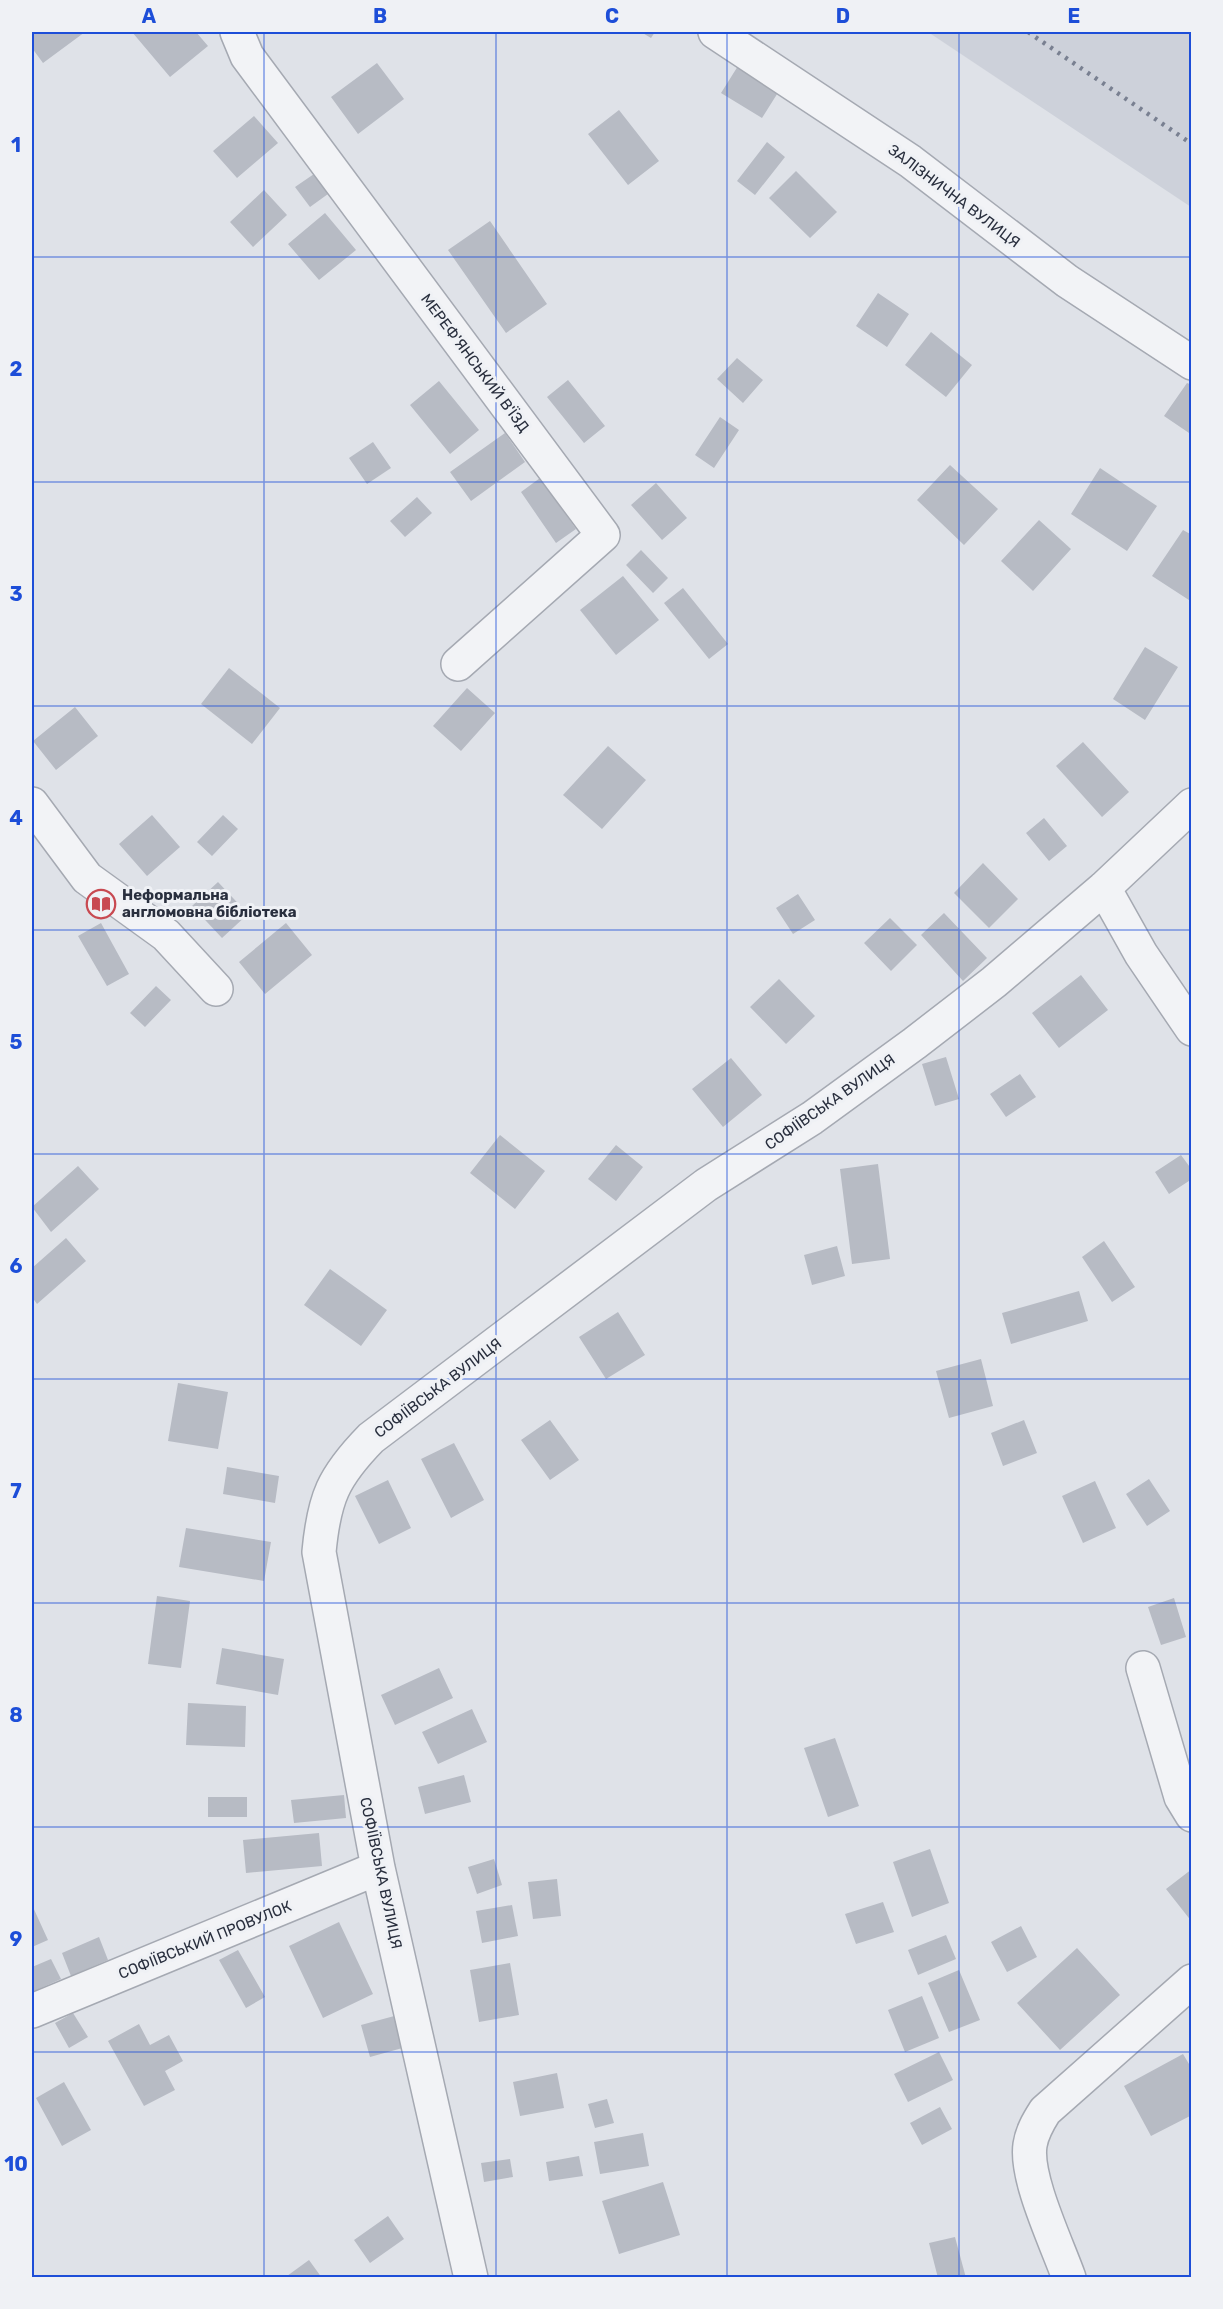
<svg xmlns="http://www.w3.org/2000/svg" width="1223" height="2309" font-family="Rubik,sans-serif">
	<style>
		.built { fill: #cdd1da }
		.building { fill: #b7bbc4 }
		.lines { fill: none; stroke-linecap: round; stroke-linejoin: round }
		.minor-casing { stroke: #a5a9b2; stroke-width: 36 }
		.minor { stroke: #f2f3f6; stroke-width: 33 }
		.rail { stroke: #798091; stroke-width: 4.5; stroke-dasharray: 3 6; stroke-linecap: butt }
		.grid { fill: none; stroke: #1d4ed8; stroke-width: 1.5; stroke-opacity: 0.55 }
		.labels { text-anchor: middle; stroke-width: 6; stroke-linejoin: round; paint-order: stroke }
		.street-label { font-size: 15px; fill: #292f3e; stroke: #eff1f5 }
		.poi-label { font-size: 15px; font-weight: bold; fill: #292f3e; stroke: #eff1f5; text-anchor: start }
		.neatline { fill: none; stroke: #1d4ed8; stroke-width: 2 }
		.grid-label { font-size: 20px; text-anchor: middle; font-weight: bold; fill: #1d4ed8 }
	</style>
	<rect width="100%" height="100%" fill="#dfe2e8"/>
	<!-- built -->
	<path class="built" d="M 928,32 L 1191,32 L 1191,207 Z"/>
	<!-- building -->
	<path class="building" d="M 36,32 L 85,32 L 43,63 L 32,48 L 32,35 Z
		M 132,32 L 196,32 L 208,46 L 170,77 Z
		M 641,32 L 655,32 L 651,38 Z
		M 377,63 L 404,99 L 358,134 L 331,97 Z
		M 738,66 L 779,91 L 762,118 L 721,93 Z
		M 619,110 L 659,161 L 628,185 L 588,134 Z
		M 254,116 L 278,143 L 237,178 L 213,151 Z
		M 767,142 L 785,157 L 755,195 L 737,181 Z
		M 796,171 L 837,212 L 810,238 L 769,198 Z
		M 314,174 L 328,194 L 310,207 L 295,187 Z
		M 264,190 L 287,215 L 253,247 L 230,222 Z
		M 325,213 L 356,250 L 319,280 L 288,244 Z
		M 490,221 L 547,304 L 506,333 L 448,250 Z
		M 878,293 L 909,314 L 887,347 L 856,326 Z
		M 931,332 L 972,365 L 946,397 L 905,365 Z
		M 737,358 L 763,380 L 743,403 L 717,379 Z
		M 568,380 L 605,426 L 584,443 L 547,397 Z
		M 439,381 L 479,430 L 450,454 L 410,405 Z
		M 1187,383 L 1192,385 L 1192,435 L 1164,416 Z
		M 720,417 L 739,430 L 714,468 L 695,455 Z
		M 505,433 L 525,462 L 471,501 L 450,472 Z
		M 373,442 L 391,468 L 367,484 L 349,458 Z
		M 950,465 L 998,509 L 964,545 L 917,500 Z
		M 1100,468 L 1157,506 L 1127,551 L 1071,514 Z
		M 540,478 L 576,529 L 556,543 L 521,492 Z
		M 656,483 L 687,518 L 662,540 L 631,505 Z
		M 417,497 L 432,513 L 405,537 L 390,521 Z
		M 1039,520 L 1071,549 L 1033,591 L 1001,561 Z
		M 1183,530 L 1192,535 L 1192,602 L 1152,576 Z
		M 641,550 L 668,578 L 653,593 L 626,565 Z
		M 623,576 L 659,620 L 616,655 L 580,610 Z
		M 683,588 L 728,644 L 709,659 L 664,603 Z
		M 1145,647 L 1178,667 L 1145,720 L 1113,699 Z
		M 229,668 L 280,708 L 252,744 L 201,704 Z
		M 467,688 L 495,713 L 461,751 L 433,726 Z
		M 75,707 L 98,736 L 56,770 L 33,741 Z
		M 1083,742 L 1129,792 L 1102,817 L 1056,766 Z
		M 608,746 L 646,780 L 602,829 L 563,795 Z
		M 152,815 L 180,847 L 147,876 L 119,844 Z
		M 223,815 L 238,829 L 212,856 L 197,842 Z
		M 1044,818 L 1067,846 L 1049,861 L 1026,833 Z
		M 983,863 L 1018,899 L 989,928 L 954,893 Z
		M 218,882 L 248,914 L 222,938 L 192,906 Z
		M 798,894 L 815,920 L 793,934 L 776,908 Z
		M 944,913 L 987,958 L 963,981 L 921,935 Z
		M 890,918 L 917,945 L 891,971 L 864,943 Z
		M 101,923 L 129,974 L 107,986 L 78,936 Z
		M 286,923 L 312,955 L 265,994 L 239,962 Z
		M 1081,975 L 1108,1010 L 1059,1048 L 1032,1013 Z
		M 779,979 L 815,1016 L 786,1044 L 750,1007 Z
		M 156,986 L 171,1000 L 145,1027 L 130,1013 Z
		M 946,1057 L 959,1099 L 935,1106 L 922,1064 Z
		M 731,1058 L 762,1095 L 723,1127 L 692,1089 Z
		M 1020,1074 L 1036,1097 L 1006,1117 L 990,1094 Z
		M 500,1135 L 545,1171 L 515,1209 L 470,1173 Z
		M 616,1145 L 643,1167 L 616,1201 L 588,1179 Z
		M 1181,1155 L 1192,1170 L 1192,1179 L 1169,1194 L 1155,1172 Z
		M 878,1164 L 890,1259 L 852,1264 L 840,1169 Z
		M 78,1166 L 99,1189 L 51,1232 L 32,1207 Z
		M 66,1238 L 86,1261 L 37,1304 L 32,1297 L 32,1268 Z
		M 1104,1241 L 1135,1287 L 1112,1302 L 1082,1257 Z
		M 837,1246 L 845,1276 L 812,1285 L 804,1255 Z
		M 330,1269 L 387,1310 L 361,1346 L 304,1305 Z
		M 1079,1291 L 1088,1321 L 1011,1344 L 1002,1313 Z
		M 618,1312 L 645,1355 L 606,1379 L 579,1337 Z
		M 981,1359 L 993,1406 L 949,1418 L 936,1371 Z
		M 178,1383 L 228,1392 L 218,1449 L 168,1441 Z
		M 550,1420 L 579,1460 L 550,1480 L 521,1440 Z
		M 1024,1420 L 1037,1453 L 1003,1466 L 991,1433 Z
		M 454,1443 L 484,1500 L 451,1518 L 421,1459 Z
		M 227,1467 L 279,1476 L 275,1503 L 223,1494 Z
		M 1149,1479 L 1170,1511 L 1147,1526 L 1126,1494 Z
		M 388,1480 L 411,1528 L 379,1544 L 355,1496 Z
		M 1095,1481 L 1116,1528 L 1083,1543 L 1062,1496 Z
		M 186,1528 L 271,1542 L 264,1581 L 179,1567 Z
		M 157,1596 L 190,1601 L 181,1668 L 148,1664 Z
		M 1174,1598 L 1186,1637 L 1161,1645 L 1148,1607 Z
		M 222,1648 L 284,1659 L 278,1695 L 216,1684 Z
		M 439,1668 L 453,1698 L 395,1725 L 381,1695 Z
		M 188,1703 L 246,1706 L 245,1747 L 186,1745 Z
		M 472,1709 L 487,1742 L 438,1764 L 422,1732 Z
		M 835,1738 L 859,1806 L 828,1817 L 804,1748 Z
		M 464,1775 L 471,1802 L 425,1814 L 418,1787 Z
		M 344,1795 L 346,1818 L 294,1823 L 291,1800 Z
		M 208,1797 L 247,1797 L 247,1817 L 208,1817 Z
		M 319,1833 L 322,1866 L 246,1873 L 243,1840 Z
		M 930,1849 L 949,1903 L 912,1917 L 893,1862 Z
		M 494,1859 L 502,1885 L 477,1894 L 468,1867 Z
		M 1192,1869 L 1192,1922 L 1166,1889 Z
		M 557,1879 L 561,1916 L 533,1919 L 528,1882 Z
		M 883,1902 L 894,1932 L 856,1944 L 845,1914 Z
		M 32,1905 L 48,1940 L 32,1947 Z
		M 512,1905 L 518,1936 L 482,1943 L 476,1911 Z
		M 339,1922 L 373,1994 L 323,2018 L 289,1946 Z
		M 1021,1926 L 1037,1957 L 1007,1972 L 991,1942 Z
		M 946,1935 L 956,1959 L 918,1975 L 908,1950 Z
		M 99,1937 L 108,1960 L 71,1976 L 62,1953 Z
		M 1077,1948 L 1120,1995 L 1060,2050 L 1017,2003 Z
		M 238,1950 L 265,1997 L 246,2008 L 219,1960 Z
		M 51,1959 L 61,1979 L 32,1992 L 32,1967 Z
		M 510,1963 L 519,2015 L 479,2022 L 470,1970 Z
		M 959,1970 L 980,2020 L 949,2032 L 928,1983 Z
		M 922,1996 L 939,2038 L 905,2052 L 888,2010 Z
		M 73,2013 L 88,2037 L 69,2048 L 55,2023 Z
		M 398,2015 L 406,2047 L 370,2057 L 361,2025 Z
		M 139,2024 L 150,2045 L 169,2035 L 183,2061 L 165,2071 L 175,2090 L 144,2106 L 108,2041 Z
		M 939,2052 L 953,2080 L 908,2102 L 894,2074 Z
		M 1183,2054 L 1192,2069 L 1192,2115 L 1151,2136 L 1124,2086 Z
		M 557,2073 L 564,2108 L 520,2116 L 513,2082 Z
		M 64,2082 L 91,2130 L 62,2146 L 36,2098 Z
		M 607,2099 L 614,2123 L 595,2128 L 588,2104 Z
		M 940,2107 L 952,2129 L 922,2145 L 910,2123 Z
		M 643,2133 L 649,2166 L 600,2174 L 594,2142 Z
		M 579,2156 L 583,2176 L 549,2181 L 546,2162 Z
		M 510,2159 L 513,2177 L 484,2182 L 481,2163 Z
		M 663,2182 L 680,2235 L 619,2254 L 602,2201 Z
		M 388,2216 L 404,2239 L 370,2263 L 354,2240 Z
		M 955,2237 L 966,2278 L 938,2278 L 929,2243 Z
		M 309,2260 L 322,2278 L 288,2278 L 287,2276 Z"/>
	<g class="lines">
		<!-- minor casing -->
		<g class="minor-casing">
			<path id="minor" d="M 237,32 L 247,56 L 603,535 L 458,664
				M 715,32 L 910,161 L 1067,281 L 1192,363
				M 32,804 L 87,878 L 166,935 L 216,989
				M 1104,888 L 1141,954 L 1192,1029
				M 1143,1668 L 1181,1797 L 1192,1815
				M 32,2011 L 378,1868
				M 471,2278 L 378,1868 L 319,1552 C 324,1498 333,1477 371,1438 L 706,1185 L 812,1118 L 915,1043 L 994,982 L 1104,888 L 1192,805
				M 1069,2278 C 1057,2244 1025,2178 1030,2145 C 1032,2132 1038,2122 1045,2111 L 1192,1981"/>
		</g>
		<!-- minor -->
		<use href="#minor" class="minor"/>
		<!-- rail -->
		<path class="rail" d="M 1028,32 L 1192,144"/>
	</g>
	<!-- grid -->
	<path class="grid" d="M 264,32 L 264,2278M 496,32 L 496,2278M 727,32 L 727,2278M 959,32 L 959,2278M 32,257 L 1192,257M 32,482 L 1192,482M 32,706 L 1192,706M 32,930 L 1192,930M 32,1154 L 1192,1154M 32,1379 L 1192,1379M 32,1603 L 1192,1603M 32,1827 L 1192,1827M 32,2052 L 1192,2052"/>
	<!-- icons -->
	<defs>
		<g id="library-ring" transform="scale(1.5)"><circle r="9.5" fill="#eff1f5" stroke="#c84951" stroke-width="1.5"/><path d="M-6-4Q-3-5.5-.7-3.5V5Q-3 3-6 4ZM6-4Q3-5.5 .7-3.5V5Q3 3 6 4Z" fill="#c84951"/></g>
	</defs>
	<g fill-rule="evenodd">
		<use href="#library-ring" x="101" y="904"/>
	</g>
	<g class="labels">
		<!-- street labels -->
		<g class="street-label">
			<text transform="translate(954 196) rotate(37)" y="5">ЗАЛІЗНИЧНА ВУЛИЦЯ</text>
			<text transform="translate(475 363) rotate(53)" y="5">МЕРЕФ'ЯНСЬКИЙ В'ЇЗД</text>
			<text transform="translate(830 1102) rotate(-35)" y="5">СОФІЇВСЬКА ВУЛИЦЯ</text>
			<text transform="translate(438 1388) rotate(-37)" y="5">СОФІЇВСЬКА ВУЛИЦЯ</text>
			<text transform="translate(381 1873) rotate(78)" y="5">СОФІЇВСЬКА ВУЛИЦЯ</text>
			<text transform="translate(205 1940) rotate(-22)" y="5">СОФІЇВСЬКИЙ ПРОВУЛОК</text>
		</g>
		<!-- poi labels -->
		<g class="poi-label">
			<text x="122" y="900">Неформальна<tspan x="122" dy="17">англомовна бібліотека</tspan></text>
		</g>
	</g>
	<!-- border -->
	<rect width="1223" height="2309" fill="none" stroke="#eff1f5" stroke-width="66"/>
	<rect x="33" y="33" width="1157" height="2243" class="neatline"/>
	<g class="grid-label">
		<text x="149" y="23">A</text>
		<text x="380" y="23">B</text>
		<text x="612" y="23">C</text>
		<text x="843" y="23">D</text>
		<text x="1074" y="23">E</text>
		<text x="16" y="152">1</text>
		<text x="16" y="376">2</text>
		<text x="16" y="601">3</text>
		<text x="16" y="825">4</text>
		<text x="16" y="1049">5</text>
		<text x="16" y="1273">6</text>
		<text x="16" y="1498">7</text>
		<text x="16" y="1722">8</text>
		<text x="16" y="1946">9</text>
		<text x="16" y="2171">10</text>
	</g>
</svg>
